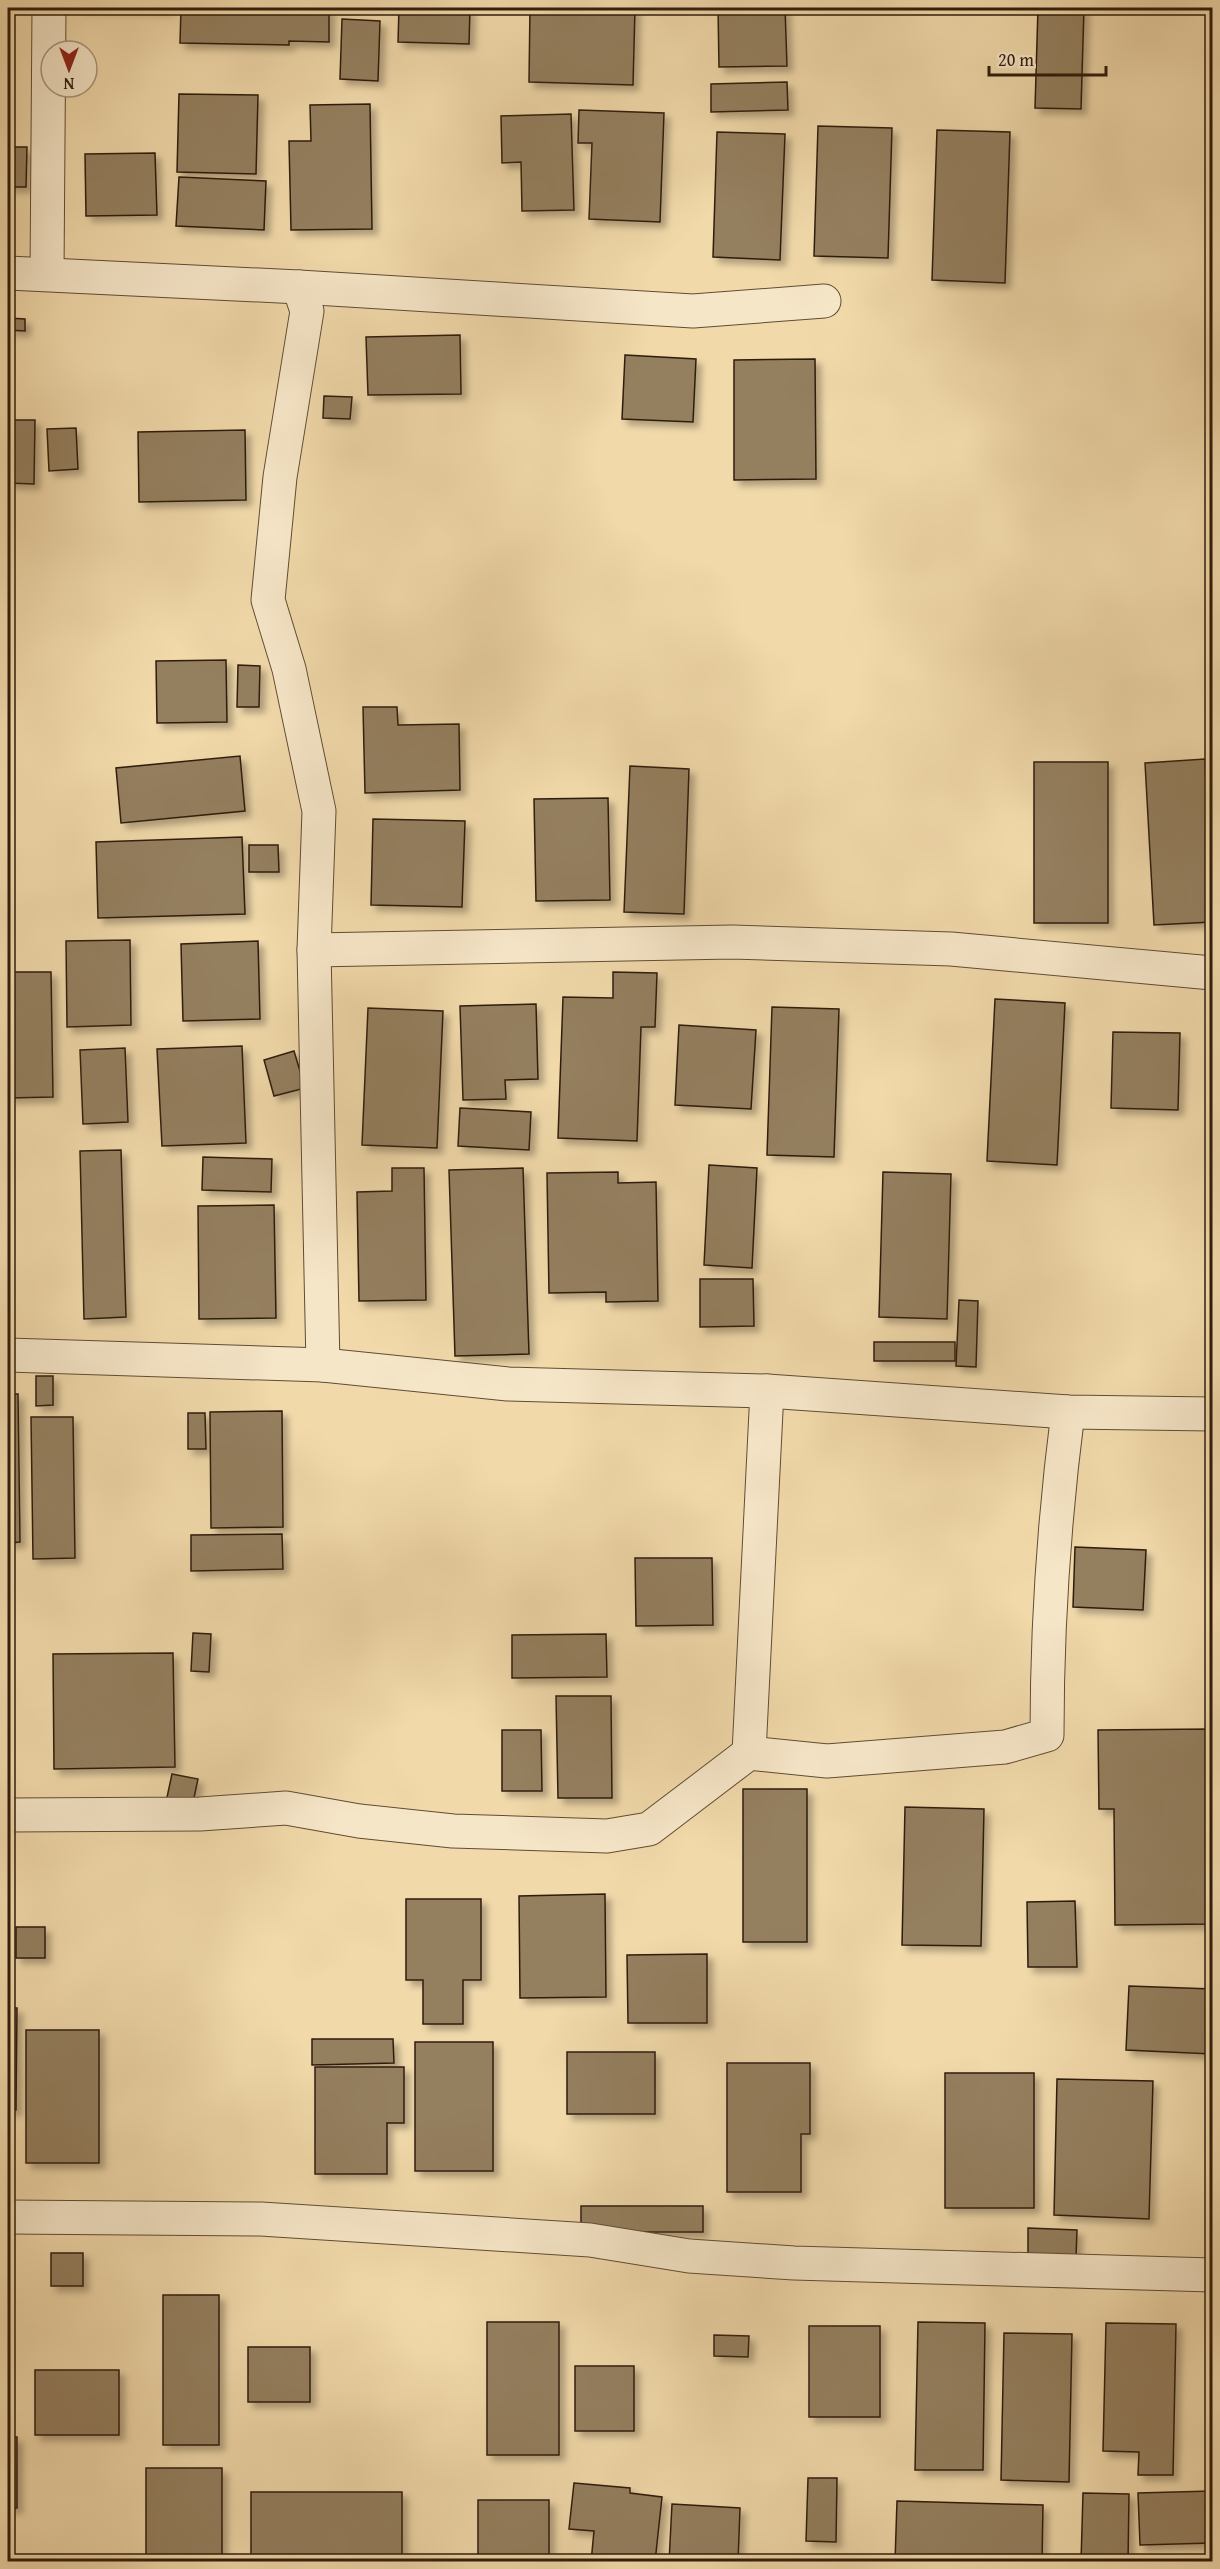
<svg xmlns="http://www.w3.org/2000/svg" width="1220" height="2569" viewBox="0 0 1220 2569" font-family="'Gentium Book Plus',serif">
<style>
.building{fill:#947f5e;stroke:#2f1d0c;stroke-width:1.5;filter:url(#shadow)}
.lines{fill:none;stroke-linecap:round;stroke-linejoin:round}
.street-casing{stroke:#604c34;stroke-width:35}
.street{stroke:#f6e6c8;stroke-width:33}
</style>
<defs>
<filter id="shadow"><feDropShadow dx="5.5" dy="5.5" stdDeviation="3" flood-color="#0004"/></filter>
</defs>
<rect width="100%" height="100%" fill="#f1d9aa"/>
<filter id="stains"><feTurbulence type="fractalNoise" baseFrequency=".00333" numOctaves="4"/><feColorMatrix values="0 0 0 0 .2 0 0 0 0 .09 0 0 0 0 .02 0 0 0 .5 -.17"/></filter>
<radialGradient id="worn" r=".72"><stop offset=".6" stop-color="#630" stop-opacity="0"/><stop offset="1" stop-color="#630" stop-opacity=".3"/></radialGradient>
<g class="building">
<path d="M78 8H168V10Z"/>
<path d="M181 8H329V42L289 41V45L180 43Z"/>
<path d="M399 8H470L469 44 398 42Z"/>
<path d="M530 8H635L633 85 529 82Z"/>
<path d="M718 8H785L787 66 719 67Z"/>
<path d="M1038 8H1084L1081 109 1035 108Z"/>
<path d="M342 19 380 21 378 81 340 79Z"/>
<path d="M787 82 788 110 711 112V84Z"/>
<path d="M179 94 258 95 256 174 177 172Z"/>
<path d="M370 104 372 229 291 230 289 141H311L310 105Z"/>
<path d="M579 110 664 113 660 222 589 219 592 143H578Z"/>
<path d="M571 114 574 210 522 211 521 162 502 163 501 116Z"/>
<path d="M818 126 892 128 888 258 814 256Z"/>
<path d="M937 130 1010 132 1005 283 932 280Z"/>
<path d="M717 132 785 134 780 260 713 257Z"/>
<path d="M8 147H27L26 187H8Z"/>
<path d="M155 153 157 215 86 216 85 154Z"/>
<path d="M179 177 266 181 264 230 176 226Z"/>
<path d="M8 318 25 319V331L8 330Z"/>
<path d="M460 335 461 394 368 395 366 337Z"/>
<path d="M625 355 696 359 693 422 622 419Z"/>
<path d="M815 359 816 479 734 480V360Z"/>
<path d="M324 396 352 397 350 419 323 418Z"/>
<path d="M8 420H35L34 484 8 483Z"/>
<path d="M76 428 78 469 49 471 47 429Z"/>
<path d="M245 430 246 500 139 502 138 432Z"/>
<path d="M226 660 227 722 157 723 156 661Z"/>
<path d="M238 665 260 666 259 707H237Z"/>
<path d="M363 707H397L398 725 459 724 460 790 365 793Z"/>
<path d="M240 756 245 811 121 823 116 768Z"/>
<path d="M1205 759 1212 922 1154 925 1145 763Z"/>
<rect x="1034" y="762" width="74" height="161"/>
<path d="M630 766 689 769 684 914 624 912Z"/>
<path d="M608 798 610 900 536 901 534 799Z"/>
<path d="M373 819 465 821 462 907 371 905Z"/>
<path d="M242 837 245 914 98 918 96 842Z"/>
<path d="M249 845H278L279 872H249Z"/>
<path d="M130 940 131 1025 67 1027 66 941Z"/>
<path d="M258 941 260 1019 183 1021 181 944Z"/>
<path d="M8 972H51L53 1097 8 1098Z"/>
<path d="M613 972 657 973 655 1027H641L637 1141 558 1138 563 997 613 998Z"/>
<path d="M995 999 1065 1003 1057 1165 987 1161Z"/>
<path d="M536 1004 538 1079 505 1080 506 1099 463 1100 460 1006Z"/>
<path d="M772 1007 839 1009 834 1157 767 1155Z"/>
<path d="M368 1008 443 1011 437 1148 362 1145Z"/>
<path d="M679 1025 756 1030 751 1109 675 1105Z"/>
<path d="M1113 1032 1180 1033 1178 1110 1111 1108Z"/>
<path d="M242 1046 246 1143 162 1146 157 1049Z"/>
<path d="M125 1048 128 1122 83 1124 80 1050Z"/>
<path d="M294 1051 305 1088 274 1096 264 1060Z"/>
<path d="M460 1108 531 1112 529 1150 458 1146Z"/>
<path d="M121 1150 126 1317 84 1319 80 1151Z"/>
<path d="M203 1157 272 1159 271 1192 202 1190Z"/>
<path d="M709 1165 757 1168 752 1268 704 1265Z"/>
<path d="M392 1168H424L426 1300 359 1301 357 1192 392 1191Z"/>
<path d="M523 1168 529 1354 455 1356 449 1170Z"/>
<path d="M618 1172V1183L656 1182 658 1301 606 1302V1292L549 1293 547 1173Z"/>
<path d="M883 1172 951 1174 947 1319 879 1317Z"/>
<path d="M274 1205 276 1318 199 1319 198 1206Z"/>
<path d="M1211 1225H1212V1357H1206Z"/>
<path d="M700 1279H753L754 1326 700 1327Z"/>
<path d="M959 1300 978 1301 976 1367 956 1366Z"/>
<rect x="874" y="1342" width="81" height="19"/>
<path d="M36 1376H53V1405L36 1406Z"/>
<path d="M8 1394H18L20 1542 8 1543Z"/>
<path d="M282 1411 283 1527 211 1528 210 1412Z"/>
<path d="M188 1413H205L206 1449H188Z"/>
<path d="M31 1417H73L75 1558 33 1559Z"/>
<path d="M282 1534 283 1569 191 1571V1535Z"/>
<path d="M1075 1547 1146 1550 1143 1610 1073 1607Z"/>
<path d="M635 1558H712L713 1625 636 1626Z"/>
<path d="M193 1633 211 1634 209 1672 191 1671Z"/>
<path d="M606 1634 607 1677 512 1678V1635Z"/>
<path d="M173 1653 175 1767 54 1769 53 1654Z"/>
<path d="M556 1696H611L612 1798H558Z"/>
<path d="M1212 1729V1924L1115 1925 1114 1809H1099L1098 1730Z"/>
<path d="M502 1730H541L542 1791H502Z"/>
<path d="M172 1774 198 1779 192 1807 166 1802Z"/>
<rect x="743" y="1789" width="64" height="153"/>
<path d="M905 1807 984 1809 981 1946 902 1945Z"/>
<path d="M605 1894 606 1997 520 1998 519 1896Z"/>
<path d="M406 1899H481V1980H463V2024H423V1980H406Z"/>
<path d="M1075 1901 1077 1967H1028L1027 1902Z"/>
<rect x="16" y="1927" width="29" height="31"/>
<path d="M707 1954V2023H628L627 1955Z"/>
<path d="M1129 1986 1212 1989V2054L1126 2050Z"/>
<path d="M8 2008H17L16 2110H8Z"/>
<rect x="26" y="2030" width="73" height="133"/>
<path d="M312 2039H393L394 2063 312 2065Z"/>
<rect x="415" y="2042" width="78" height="129"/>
<rect x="567" y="2052" width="88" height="62"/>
<path d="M727 2063H810V2134H801V2192H727Z"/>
<path d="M315 2067H404V2123H387V2174H315Z"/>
<rect x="945" y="2073" width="89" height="135"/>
<path d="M1057 2079 1153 2081 1149 2219 1054 2215Z"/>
<rect x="581" y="2206" width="122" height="26"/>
<path d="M1028 2228 1077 2230 1076 2257 1028 2256Z"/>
<rect x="51" y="2253" width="32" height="33"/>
<rect x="163" y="2295" width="56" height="150"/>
<rect x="487" y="2322" width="72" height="133"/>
<path d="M918 2322 985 2323 983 2470H915Z"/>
<path d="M1106 2323 1176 2324 1173 2475H1138L1139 2452 1103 2451Z"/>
<rect x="809" y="2326" width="71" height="91"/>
<path d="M1210 2328H1212V2409L1207 2408Z"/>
<path d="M1004 2333 1072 2334 1069 2482 1001 2480Z"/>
<path d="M714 2335 749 2336 748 2357 714 2356Z"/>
<rect x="248" y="2347" width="62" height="55"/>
<rect x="575" y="2366" width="59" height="65"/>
<rect x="35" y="2370" width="84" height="65"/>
<rect x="8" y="2437" width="9" height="71"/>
<rect x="146" y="2468" width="76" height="94"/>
<path d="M808 2478H837L836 2542 806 2541Z"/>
<path d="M574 2483 630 2488V2493L662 2497 655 2562H591L594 2531 569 2529Z"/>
<path d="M1212 2491V2543L1140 2545 1138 2493Z"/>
<rect x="251" y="2492" width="151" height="70"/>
<path d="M1083 2493 1129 2494 1128 2562H1081Z"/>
<rect x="478" y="2500" width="71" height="62"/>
<path d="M897 2501 1043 2505 1042 2562H895Z"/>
<path d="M672 2504 740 2508 738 2562H669Z"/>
</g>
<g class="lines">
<g class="street-casing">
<g id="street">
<path d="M8 273 299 287 693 311 824 301"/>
<path d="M47 274 49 8"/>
<path d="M299 287 307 311 280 477 268 600 289 669 319 811 314 950 323 1365"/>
<path d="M314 950 732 942 951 949 1212 973"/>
<path d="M8 1355 323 1365 508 1384 767 1391 1068 1412 1212 1414"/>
<path d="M749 1753 767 1391"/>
<path d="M8 1815 200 1814 286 1808 359 1821 453 1831 607 1836 649 1829 749 1753 827 1761 1005 1747 1047 1735C1047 1626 1054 1520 1068 1412"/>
<path d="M8 2217 261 2219 590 2240 689 2256 794 2263 1212 2275"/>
</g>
</g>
<use href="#street" class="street"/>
</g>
<rect width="1220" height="2569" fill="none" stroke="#f1d9aa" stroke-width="30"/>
<rect x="9" y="9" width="1202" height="2551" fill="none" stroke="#2f1d0c" stroke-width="3"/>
<rect x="15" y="15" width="1190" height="2539" fill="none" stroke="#2f1d0c" stroke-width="1.5"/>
<g transform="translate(69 69) rotate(180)"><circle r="28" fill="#f6e6c8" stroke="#a6967d" stroke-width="1.5"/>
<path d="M0-4.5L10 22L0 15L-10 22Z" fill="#8f2418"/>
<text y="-9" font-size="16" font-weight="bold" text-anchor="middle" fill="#2f1d0c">N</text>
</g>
<path d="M989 66v9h117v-9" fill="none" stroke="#2f1d0c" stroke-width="3"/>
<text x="998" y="66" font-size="18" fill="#2f1d0c" stroke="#f6e6c8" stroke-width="4.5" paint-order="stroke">20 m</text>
<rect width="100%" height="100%" filter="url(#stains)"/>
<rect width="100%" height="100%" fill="url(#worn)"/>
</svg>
